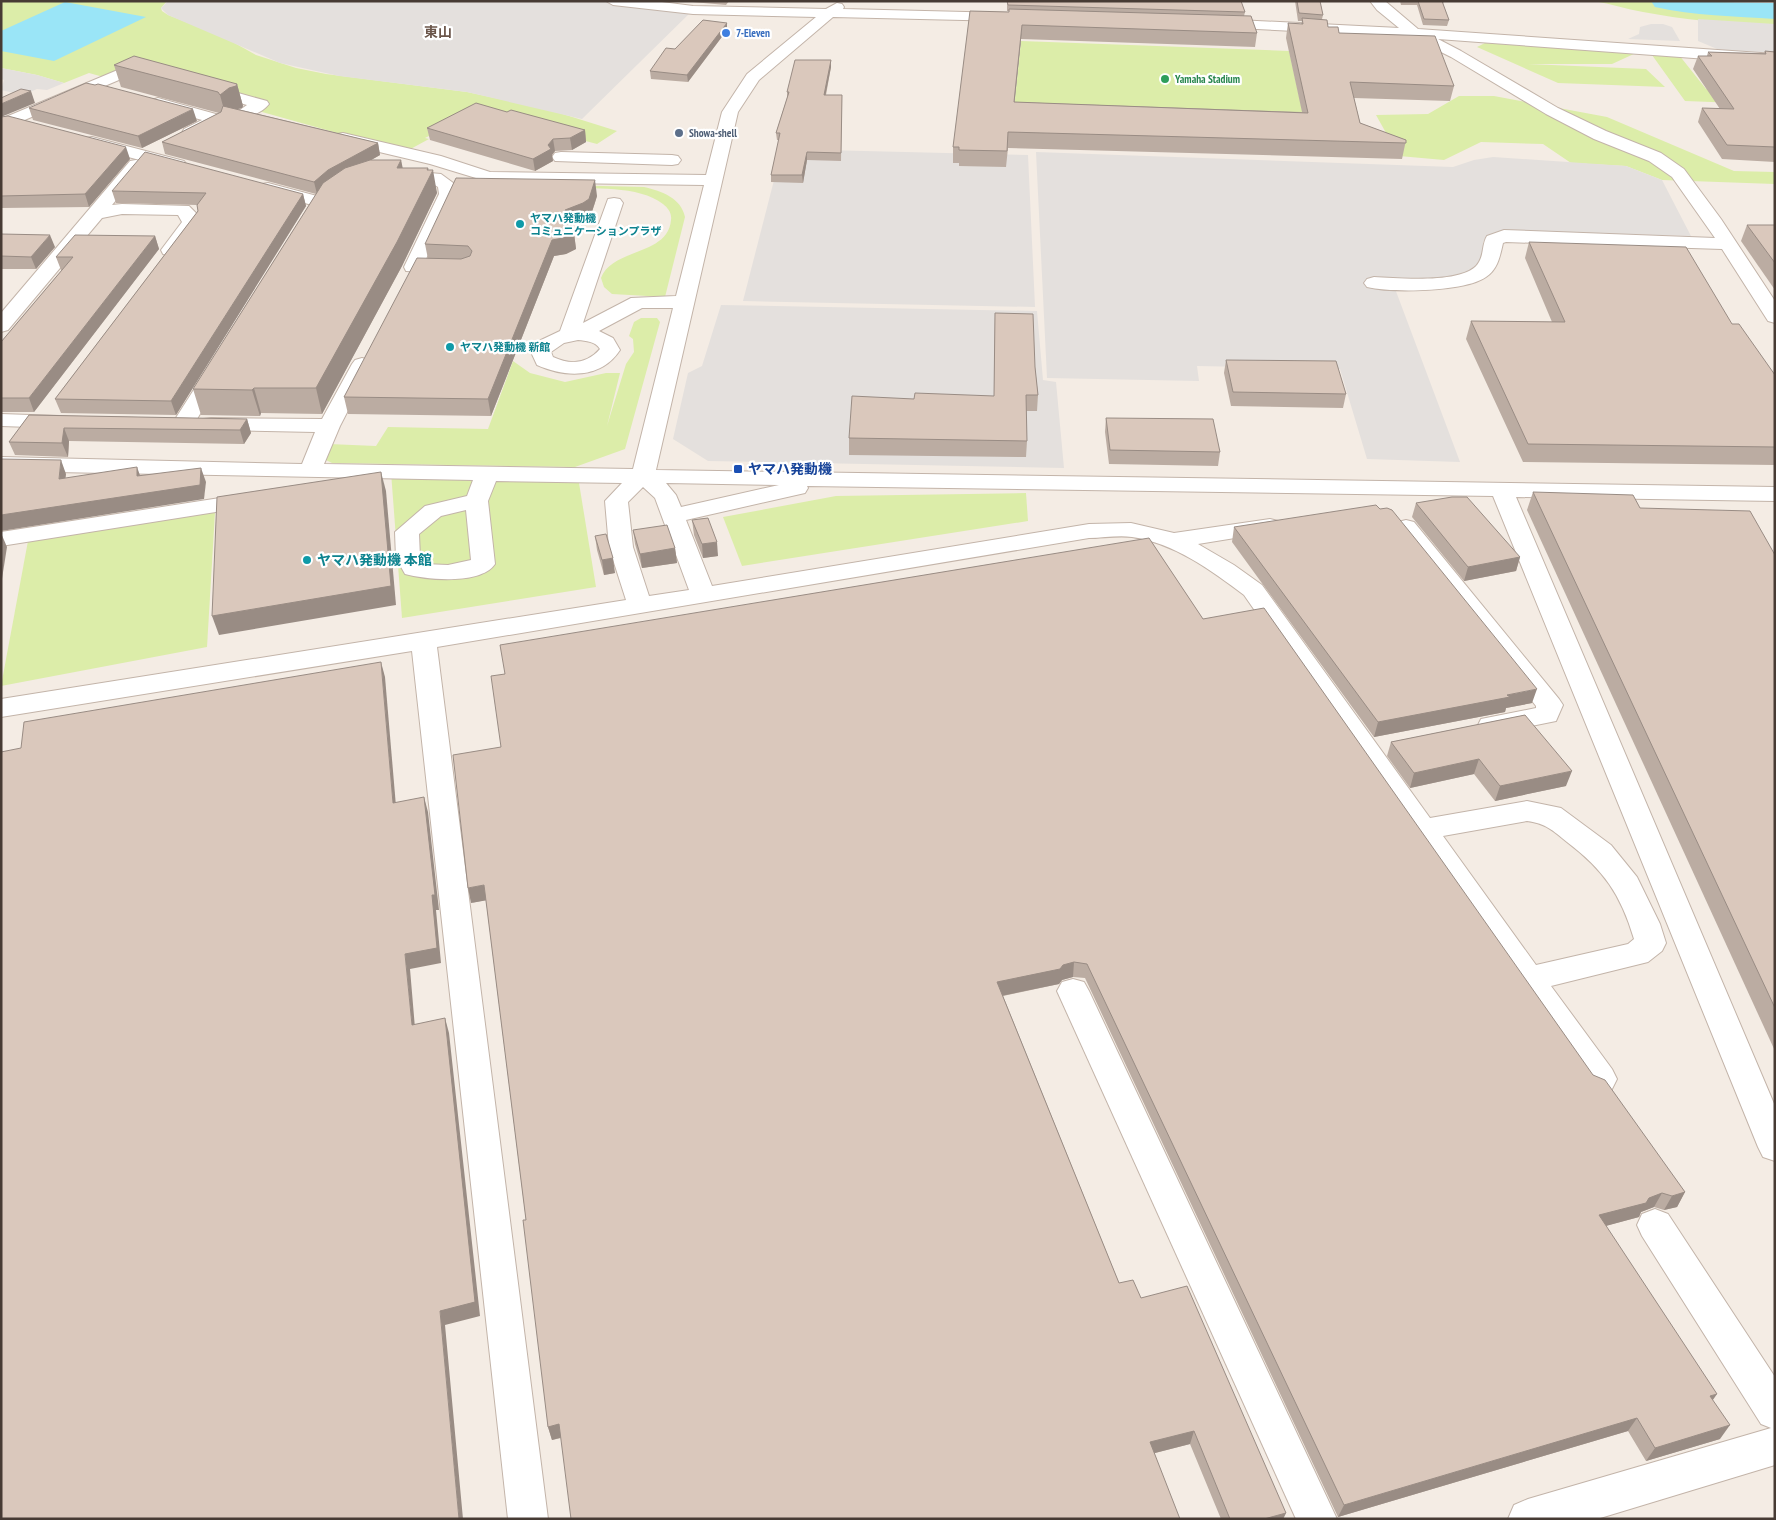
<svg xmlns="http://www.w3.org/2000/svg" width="1776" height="1520" viewBox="0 0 1776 1520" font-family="'PT Sans Narrow','Noto Sans JP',sans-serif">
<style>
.green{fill:#dceda9}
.parking{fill:#e4e0dd}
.water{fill:#9ae5f7}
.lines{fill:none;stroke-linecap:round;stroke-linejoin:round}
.river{fill:#9ae5f7;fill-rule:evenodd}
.minor-casing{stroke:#c3b4a9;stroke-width:2}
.minor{fill:#fff;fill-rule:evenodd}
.wall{fill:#bbaca2}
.shaded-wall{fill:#998c84}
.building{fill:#dac8bc;stroke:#998c84}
.shop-dot{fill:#3f7fe0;stroke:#fff;stroke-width:2}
.leisure-dot{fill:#2e9e5b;stroke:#fff;stroke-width:2}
.service-dot{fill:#5c6f8a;stroke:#fff;stroke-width:2}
.culture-dot{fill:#0f9aa8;stroke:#fff;stroke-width:2}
.transit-dot{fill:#1a4fb4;stroke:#fff;stroke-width:2}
.labels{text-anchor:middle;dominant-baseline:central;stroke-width:4.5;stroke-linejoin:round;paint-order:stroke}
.far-shop-label{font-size:11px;font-weight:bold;fill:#366cbe;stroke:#fff;text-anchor:start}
.far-leisure-label{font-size:11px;font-weight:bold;fill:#27864d;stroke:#fff;text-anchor:start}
.far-service-label{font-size:11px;font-weight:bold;fill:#4e5e75;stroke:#fff;text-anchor:start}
.far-culture-label{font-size:11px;font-weight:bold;fill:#0d838f;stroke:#fff;text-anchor:start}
.far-quarter-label{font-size:14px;font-weight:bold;fill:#6b564a;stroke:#fff}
.transit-label{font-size:14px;font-weight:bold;fill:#164399;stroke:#fff;text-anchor:start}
.culture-label{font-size:14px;font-weight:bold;fill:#0d838f;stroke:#fff;text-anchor:start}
</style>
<rect width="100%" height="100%" fill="#f4ece4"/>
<g class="green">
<path d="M1 1H167L161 8 162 11 168 15 222 36 256 55 296 68 326 74 467 92 550 110 617 131 597 144 510 121 439 131 425 138 429 139 405 152 255 110 268 104 107 78 89 73 64 83 37 75 1 68Z"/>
<path d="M1594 1H1707L1775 6V24C1732 25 1685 20 1643 12 1626 9 1611 4 1594 1Z"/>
<path d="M1021 41 1289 51 1306 128 1013 117Z"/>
<path d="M1485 43 1636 53 1612 64H1528L1646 69 1665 87 1558 83 1477 47Z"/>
<path d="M1652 55H1679L1706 89 1758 91 1765 104 1685 101Z"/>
<path d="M1459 96H1494L1607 117 1734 171 1775 172V184L1662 180 1626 166 1571 163 1543 144 1481 142 1444 160 1399 156 1376 115 1428 114Z"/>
<path d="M562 185 644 187C662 191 681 198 685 217L665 297 612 294 604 287 601 278C612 248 668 256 671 220 672 213 668 208 663 204 639 185 591 189 562 188Z"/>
<path d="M641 318H657L660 322 625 449 575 467 332 463 326 460 324 452 329 444 376 446 388 427 488 429 513 361 530 373 565 382 606 373H620L607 426 626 364 634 352 633 339 629 336 634 322Z"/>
<path d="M391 472 579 483 596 587 402 618Z"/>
<path d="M1026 493 1028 521 742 566 723 517 836 496Z"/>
<path d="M215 512 207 647 1 686 28 541Z"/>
</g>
<g class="parking">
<path d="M168 1H608L693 10 582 119 467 92 339 76 280 63 168 15 161 8Z"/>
<path d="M1698 19 1775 24V53L1722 51 1698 41Z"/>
<path d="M1651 24H1663L1672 27 1680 41 1628 39 1639 34 1640 27Z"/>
<path d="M1 68 37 75 64 83 47 90 37 89 23 95 1 90 4 80 1 79Z"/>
<path d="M782 149 1028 155 1035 307 743 301Z"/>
<path d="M1036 152 1453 167 1474 160 1493 157 1626 166 1662 180 1691 236 1514 231 1490 236 1483 242V255L1479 264 1468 273 1452 278H1391L1460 462 1367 459 1340 369 1197 366 1199 381 1047 378Z"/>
<path d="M721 305 1037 311 1043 380 1056 382 1064 468 708 461 673 439 688 373 702 366Z"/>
</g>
<path class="water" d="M65 2 146 17 54 61 1 51V31Z"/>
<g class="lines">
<path class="river" d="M1651 1 1775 3V19C1735 16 1694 16 1655 7Z"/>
<g class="minor-casing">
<g id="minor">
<path d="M606 1H654L693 6 826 9 837 3 842 4 844 7 843 9 1007 13 1012 14 1014 17 1012 20 1007 21 833 17 759 80 738 112 656 470 1775 487V501L1516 497 1775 1106V1161L1763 1157 1758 1147 1493 496 807 486 808 488 805 493 686 520 712 586 1089 524 1131 523 1174 533 1270 519 1278 521 1282 526 1278 531 1198 544 1234 565 1262 585 1430 818 1527 801 1561 808 1611 845 1637 877 1660 924 1666 943 1662 951 1648 962 1551 986 1612 1069 1617 1079 1612 1089 1600 1093 1588 1089 1244 595C1211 570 1174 543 1132 537 1118 535 1103 538 1089 538L437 647 548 1519H508L412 651 1 717V699L626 600 609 547 605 501 622 483 496 481 488 501 495 564C481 585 427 580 405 574L396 558 395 532 425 506 467 496 473 480 1 471V457L302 464 315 432 211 430 203 429 200 424 203 419 211 418 322 419 352 364 355 360 362 358 369 360 372 364 340 426 324 464 633 469 673 308H642L599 331 613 338 620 350C601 379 566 378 537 365L531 352 541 340 560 331 608 199 614 198 620 199 623 203 583 323 631 298 676 296 704 185 489 182 430 164 337 142 335 138 337 134 343 133 441 156 490 172 706 175 722 112 747 74 816 17 693 14 613 5ZM578 340C586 341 595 341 600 349 587 364 570 365 553 357L551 352 564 343ZM666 483 779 485 681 507 676 495ZM643 487 655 498 689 590 649 596 633 547 628 502ZM466 510 471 560 448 565 423 564 420 558 419 534 441 516ZM1527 821C1547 824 1552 830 1567 842 1604 870 1621 895 1634 939L1628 944 1536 965 1443 836Z"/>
<path d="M1370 1H1385L1418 29 1775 54V64L1438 39 1461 51 1558 108 1606 131 1661 153 1684 169 1721 219 1775 301V323L1768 321 1722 249 1506 242 1503 243C1500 256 1498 269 1486 277 1465 292 1392 293 1367 287L1364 283 1367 279 1374 277C1397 278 1467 285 1479 262 1484 254 1482 244 1487 236L1504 230 1715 238 1672 177 1649 161 1594 139 1546 114 1451 57 1411 37 1217 27 1212 26 1210 23 1212 20 1217 19 1399 28 1377 10Z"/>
<path d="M132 64 158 71 160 74 158 77 152 79 133 74 1 130V119Z"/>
<path d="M206 84 267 101 269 104C263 112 247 120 236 117L234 114 247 105 200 92 198 89 200 86Z"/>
<path d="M158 98 223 116 225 119 223 122 196 137H184L182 133 184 129 202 120 152 106 150 103 152 100Z"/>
<path d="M92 137 184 161 187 165 184 169 178 170 86 146 84 142 86 138Z"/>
<path d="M561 152 672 155 678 156 681 160 678 164 672 165 555 161 552 157 555 153Z"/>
<path d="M136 160 142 161 145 165 112 205 122 204 189 206 198 215 200 222 177 254 170 256 163 254 161 250 182 222 178 215 122 214 102 218 8 330 1 332V313L130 161Z"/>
<path d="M397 170 441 174 456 185 457 194 425 261 447 263 449 267 447 271 440 273 406 271 404 267 439 194 438 187 431 183 391 179 388 175 391 171Z"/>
<path d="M343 180 349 181 352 185 349 189 326 206 320 207 262 192 259 188 262 184 268 183 317 196 337 181Z"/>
<path d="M217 363 224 365 227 369 191 429 183 430 175 429 172 424 207 369 210 365Z"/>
<path d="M1 414 60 416 68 417 71 422 68 427 60 428 1 426Z"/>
<path d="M252 493 260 495 263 500 260 505 1 546V532Z"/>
<path d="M1406 520 1414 522 1559 699 1563 705 1556 721 1491 734 1481 731 1478 725 1481 719 1536 708V706L1398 532 1394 527 1398 522Z"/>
<path d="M1073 979 1084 982 1089 991 1337 1519H1296L1057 991 1062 982Z"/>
<path d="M1655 1209 1668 1214 1775 1377V1465L1597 1519H1508L1514 1505 1528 1499 1771 1428 1761 1424 1642 1236 1637 1225 1642 1214Z"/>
</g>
</g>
<use href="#minor" class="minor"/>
</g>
<g class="wall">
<path d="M681 1H729L726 5Z"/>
<path d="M1007 1H1241L1245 12 1244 16 1257 33 1255 47 1021 39 1014 102 1302 112 1286 38 1288 23 1301 24 1302 21H1298L1295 1H1320L1323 15 1322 19 1328 27 1339 33 1454 86 1450 101 1354 98 1360 123 1406 140 1402 159 1008 148 1006 167 959 166V163H953V147L1009 12V11H1007Z"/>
<path d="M1400 1H1444L1443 4 1449 20 1447 26 1423 25 1417 5H1401Z"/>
<path d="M727 23V30L688 82 651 79 650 71 675 49Z"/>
<path d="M1765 51 1775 52V162L1722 159 1698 122 1702 108 1720 109 1693 69 1698 56H1707L1708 52 1764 53Z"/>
<path d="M831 60V67L826 95H842L841 161 807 160 803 183 771 182V175L779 140H777L776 133 787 98V92Z"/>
<path d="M114 65 237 84 243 106 242 108 237 109 378 143 380 155 371 160H401L402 168 429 170 437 193 402 266 322 414 261 413 260 416 201 415 193 389 316 194 165 154 162 142 219 113 121 87Z"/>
<path d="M29 108 197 121 142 148 33 120Z"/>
<path d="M507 112 585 130 586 142 572 150 555 151 552 155 553 161 535 171 430 140 427 128Z"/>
<path d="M1 117 130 159 89 207 1 208Z"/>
<path d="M112 191 303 194 306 206 176 415 61 413 55 399 198 211 197 205 116 203Z"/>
<path d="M597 196 591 215 585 219 571 224 574 233 576 249 566 254 554 256 491 416 348 414 344 397 428 259 425 244Z"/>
<path d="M1747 225H1775V290L1741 241Z"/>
<path d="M1 234 55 247 36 269H1Z"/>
<path d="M155 236 159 249 34 412H1V342L62 270H61L56 257Z"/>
<path d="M1529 242 1732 324 1775 375V465L1523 462 1466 339 1471 321 1552 322 1525 258Z"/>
<path d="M995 313 1035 367 1038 395 1037 411H1026L1027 441 1026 457 849 455V438L914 399 994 396Z"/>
<path d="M1226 360 1346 394 1343 408 1231 406 1224 373Z"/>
<path d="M29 415 247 419 251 433 244 444 69 441 68 457 15 455 9 442Z"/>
<path d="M1106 418 1220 452 1218 466 1109 464 1105 432Z"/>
<path d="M1533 492 1640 508 1775 555V1051L1527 510Z"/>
<path d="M1416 503 1520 557 1516 571 1464 581 1412 517Z"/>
<path d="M692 520 718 556 703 558 694 535Z"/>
<path d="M1234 527 1532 703 1506 708 1505 712 1374 737 1232 542Z"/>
<path d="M633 530 675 548 677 563 642 568 635 544Z"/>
<path d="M595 536 615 573 604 575 597 550Z"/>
<path d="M1203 619 1593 1075 1685 1192 1677 1207 1664 1210 1654 1207 1641 1212 1639 1217 1605 1226 1713 1400 1720 1439 1646 1461 1628 1431 1338 1517 1085 978 1073 977 1062 980 1059 984 1003 996 1119 1283 1141 1298 1286 1513 1283 1519H1221L1190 1444 1155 1453 561 1438 552 1440 548 1427 526 1220 486 900 471 903Z"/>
<path d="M1525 715 1566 786 1495 801 1474 774 1410 788 1387 756 1391 742Z"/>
</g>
<g class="shaded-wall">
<path d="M727 23V30L688 82 687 75Z"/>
<path d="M1022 25 1021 39 1013 117 1014 102Z"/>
<path d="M831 60V67L824 102V95Z"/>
<path d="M237 84 243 106 242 108 234 110 226 117 220 95 229 88Z"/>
<path d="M31 91 35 103 1 117V104Z"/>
<path d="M193 109 197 121 142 148 138 136Z"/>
<path d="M585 130 586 142 572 150 570 138Z"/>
<path d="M553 139 555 151 552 155 553 161 535 171 533 159 548 145Z"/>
<path d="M378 143 380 155 331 183 317 194 314 182 328 170Z"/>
<path d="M126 147 130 159 89 207 85 194Z"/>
<path d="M807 152V160L803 183 802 175Z"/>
<path d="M401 160 406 183 397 168Z"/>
<path d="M428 168 430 176 433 170 437 193 402 266 322 414 316 388Z"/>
<path d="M595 180 597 196 591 215 585 219 567 226 565 210Z"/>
<path d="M303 194 306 206 176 415 171 401Z"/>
<path d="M574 233 576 249 566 254 554 256 491 416 488 399 552 240Z"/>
<path d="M50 235 55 247 36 269 31 257Z"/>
<path d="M155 236 159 249 34 412 29 398Z"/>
<path d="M254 388 261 413 260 416 252 390Z"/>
<path d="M247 419 251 433 244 444 240 430Z"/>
<path d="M64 428 69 441 68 457 62 443Z"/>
<path d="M61 460 66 474 64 493 59 479Z"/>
<path d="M137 467 142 481 137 476Z"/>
<path d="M201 468 206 482 204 499 1 531V515Z"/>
<path d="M381 472 386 491 396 605 219 635 212 616Z"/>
<path d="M1 533 7 547 1 585Z"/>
<path d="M717 542 718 556 703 558 702 544Z"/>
<path d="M675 548 677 563 642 568 640 554Z"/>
<path d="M1520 557 1516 571 1464 581 1468 567Z"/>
<path d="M613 558 615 573 604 575 602 560Z"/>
<path d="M381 662 385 677 397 818 393 803Z"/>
<path d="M1537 689 1532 703 1506 708 1505 712 1374 737 1378 722Z"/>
<path d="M1479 759 1474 774 1410 788 1414 773Z"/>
<path d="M1572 771 1566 786 1495 801 1500 786Z"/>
<path d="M424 797 428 812 439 910H436L441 963 410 969 416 1040 412 1025 405 954Z"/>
<path d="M484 885 488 900 471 903 468 888Z"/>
<path d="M1074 962 1073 977 1062 980 1059 984 996 997 997 982Z"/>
<path d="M445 1018 449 1033 480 1316 445 1325 463 1519H459L440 1311Z"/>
<path d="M1685 1192 1677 1207 1664 1210 1672 1196Z"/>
<path d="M1662 1193 1654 1207 1641 1212 1639 1217 1591 1230 1599 1215Z"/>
<path d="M1717 1394 1708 1407 1710 1396Z"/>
<path d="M1637 1418 1628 1431 1338 1517 1344 1505Z"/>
<path d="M559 1424 563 1437 552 1440 548 1427Z"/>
<path d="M1730 1425 1720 1439 1646 1461 1655 1448Z"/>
<path d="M1194 1431 1190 1444 1147 1455 1150 1442Z"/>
<path d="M1286 1513 1283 1519H1264Z"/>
</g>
<g class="building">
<path d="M1007 1H1241L1245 12 1008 5Z"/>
<path d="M1297 1H1320L1323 15 1299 13Z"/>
<path d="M1418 1H1442L1449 20 1424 19Z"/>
<path d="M1009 9 1251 16 1257 33 1022 25 1014 102 1308 113 1288 23 1303 24 1302 18 1327 20 1328 27H1338L1339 33 1435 36 1454 86 1350 82 1360 123 1406 140V143L1008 132 1007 151 959 150V147H953L970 11 1009 12Z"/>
<path d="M703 20 727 23 687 75 650 71 666 48 675 49Z"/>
<path d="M1765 51 1775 52V147L1727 145 1702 108 1734 109 1698 56H1712L1708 52 1766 54Z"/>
<path d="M134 56 237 84 236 86 229 88 220 95 218 92 114 65Z"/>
<path d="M795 60H831L824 95H842L841 153 807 152 802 175H771L780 133H776L789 92H787Z"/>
<path d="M86 83 95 85 98 84 193 109 138 136 29 108Z"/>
<path d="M21 89 31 91 1 104V98Z"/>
<path d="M476 103 507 112 511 110 585 130 570 138 553 139 548 145 551 149 533 159 427 128Z"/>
<path d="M223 106 378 143 328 170 314 182 162 142 221 112Z"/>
<path d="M8 116 126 147 85 194 1 196V117Z"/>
<path d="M145 152 303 194 171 401 55 399 198 211 197 205 206 193 112 191Z"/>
<path d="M370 160H401L397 168H428L427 170H433L397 242 316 388H254L252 390 193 389 323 183 345 168Z"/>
<path d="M456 178 595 180 589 199 583 203 565 210 574 233 563 238 552 240 488 399 344 397 417 258 461 259 470 256 472 251 468 246 425 244Z"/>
<path d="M1747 225H1775V263Z"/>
<path d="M1 234 50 235 31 257 1 256Z"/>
<path d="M75 235 155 236 29 398H1V342L73 257H56Z"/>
<path d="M1529 242 1686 247 1732 324H1739L1775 375V447L1528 444 1471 321 1565 322Z"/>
<path d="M995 313 1033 314 1035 367 1038 395H1026L1027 441 849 438 852 396 914 399 915 393 994 396Z"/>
<path d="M1226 360 1336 361 1346 394 1233 392Z"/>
<path d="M29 415 247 419 240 430 64 428 62 443 9 442Z"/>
<path d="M1106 418 1213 419 1220 452 1110 450Z"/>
<path d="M1 459 61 460 59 479 137 467V476L201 468 200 485 1 515Z"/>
<path d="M381 472 391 586 212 616 217 497Z"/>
<path d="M1533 492 1633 495 1640 508 1750 511 1775 555V1008Z"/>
<path d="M1452 497H1467L1520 557 1468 567 1416 503Z"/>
<path d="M1376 505 1380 509 1387 508 1392 510 1537 689 1507 695 1510 697 1378 722 1234 527Z"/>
<path d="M708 518 717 542 702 544 692 520Z"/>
<path d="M667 525 675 548 640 554 633 530Z"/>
<path d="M606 534 613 558 602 560 595 536Z"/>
<path d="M1149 538 1203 619 1264 608 1593 1075 1605 1080 1685 1192 1672 1196 1662 1193 1649 1198 1646 1203 1599 1215 1717 1394 1710 1396 1730 1425 1655 1448 1637 1418 1344 1505 1087 964 1074 962 1063 965 1060 969 997 982 1119 1283 1133 1280 1141 1298 1187 1286 1286 1513 1264 1519H1230L1194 1431 1150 1442 1180 1519H571L559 1424 548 1427 523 1220H526L484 885 468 888 453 755 501 747 491 676 505 674 500 645Z"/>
<path d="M381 662 393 803 424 797 435 895H432L437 948 405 954 412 1025 445 1018 475 1302 440 1311 459 1519H1V752L21 748 24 722Z"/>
<path d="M1525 715 1572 771 1500 786 1479 759 1414 773 1391 742Z"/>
</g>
<circle class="shop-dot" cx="726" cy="33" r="5"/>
<circle class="leisure-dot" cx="1165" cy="79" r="5"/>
<circle class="service-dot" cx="679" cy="133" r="5"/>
<g class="culture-dot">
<circle cx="520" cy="224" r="5"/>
<circle cx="450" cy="347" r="5"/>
<circle cx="307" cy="560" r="5"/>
</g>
<rect class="transit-dot" x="733" y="464" width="10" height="10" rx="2.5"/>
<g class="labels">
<g class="far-shop-label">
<text x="736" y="33">7-Eleven</text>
</g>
<g class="far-leisure-label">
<text x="1175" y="79">Yamaha Stadium</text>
</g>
<g class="far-service-label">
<text x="689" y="133">Showa-shell</text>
</g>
<g class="far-culture-label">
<text x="530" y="218">ヤマハ発動機<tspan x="530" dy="13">コミュニケーションプラザ</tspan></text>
<text x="460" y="347">ヤマハ発動機 新館</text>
</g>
<g class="far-quarter-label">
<text x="438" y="32">東山</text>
</g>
<g class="transit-label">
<text x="748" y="469">ヤマハ発動機</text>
</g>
<g class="culture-label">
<text x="317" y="560">ヤマハ発動機 本館</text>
</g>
</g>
<rect width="1776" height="1520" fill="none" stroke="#473b34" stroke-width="5"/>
</svg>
